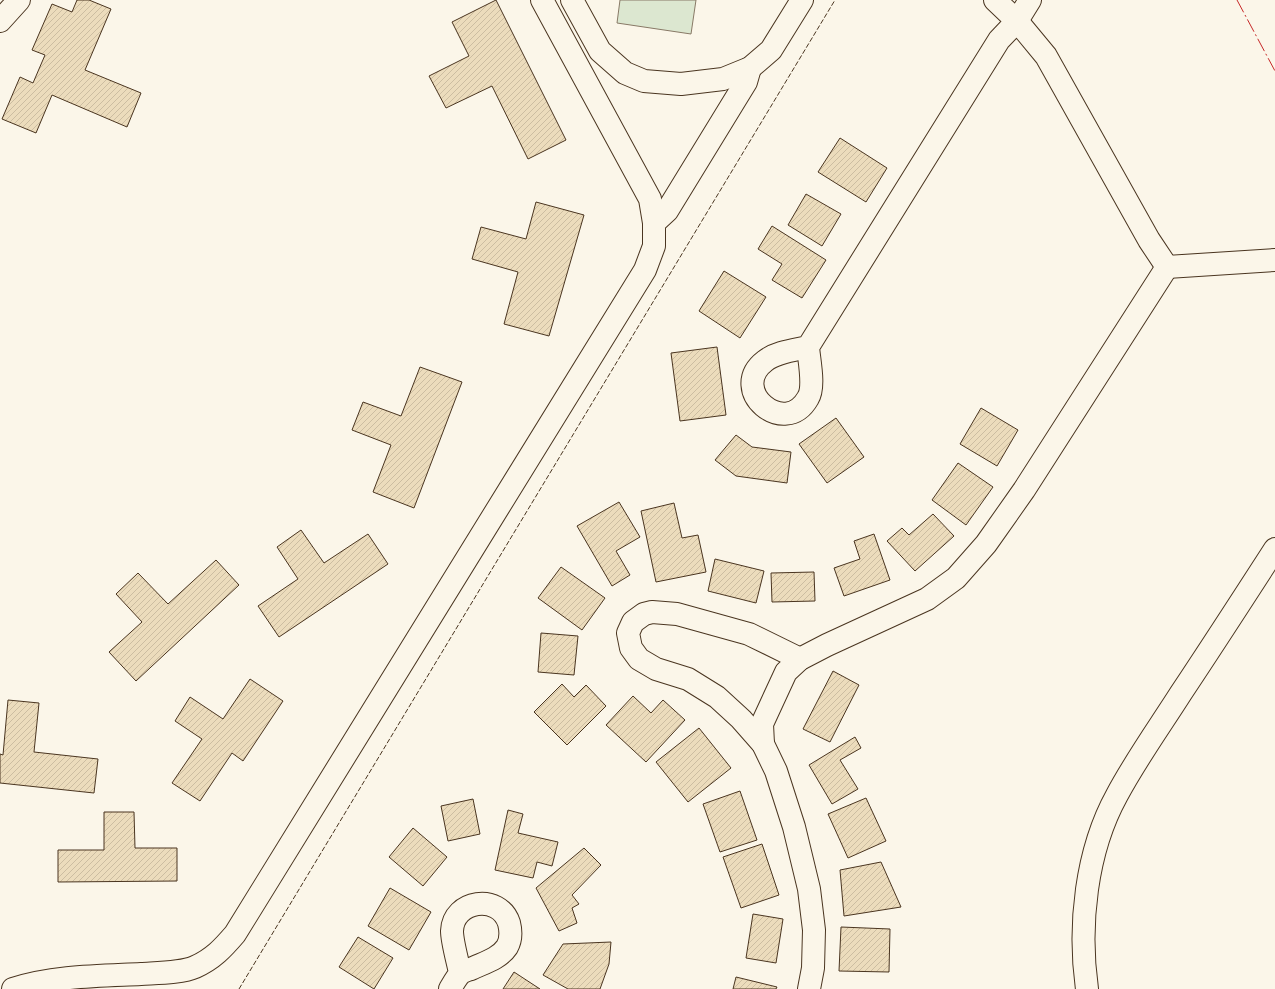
<svg xmlns="http://www.w3.org/2000/svg" width="1275" height="989" viewBox="0 0 1275 989" font-family="'Noto Sans',sans-serif">
<style>
.garden{fill:#dce7d0;stroke:#887966}
.building{fill:url(#building-hatch);stroke:#4a3520}
.lines{fill:none;stroke-linecap:round;stroke-linejoin:round}
.minor-casing{stroke:#4a3520;stroke-width:24}
.minor{stroke:#fbf6e9;stroke-width:22}
.fence{stroke:#4a3520;stroke-width:1;stroke-dasharray:5 2;stroke-linecap:butt}
.power{stroke:#c62828;stroke-width:1;stroke-dasharray:14 3 2 3;stroke-linecap:butt}
</style>
<defs>
<pattern id="building-hatch" width="6" height="6" patternUnits="userSpaceOnUse"><rect width="6" height="6" fill="#ecdcbc"/><path d="M-1 1l2-2M0 6l6-6M5 7l2-2" fill="none" stroke="#ccbda1"/></pattern>
</defs>
<rect width="100%" height="100%" fill="#fbf6e9"/>
<path class="garden" d="M620 0H696L691 34 617 23Z"/>
<g class="building">
<path d="M77 0H89L111 9 85 70 141 93 127 127 52 95 36 133 2 119 20 77 33 83 45 55 32 50 52 4 72 12Z"/>
<path d="M496 0 566 140 528 159 492 86 446 108 429 76 469 56 452 22Z"/>
<path d="M840 138 887 168 866 202 818 172Z"/>
<path d="M806 194 841 214 822 246 788 225Z"/>
<path d="M536 202 584 215 549 336 504 324 518 272 472 259 481 227 526 239Z"/>
<path d="M772 226 826 260 802 298 772 280 782 264 758 249Z"/>
<path d="M724 271 766 297 740 338 699 311Z"/>
<path d="M717 347 726 415 680 421 671 353Z"/>
<path d="M420 367 462 382 414 508 373 492 391 445 352 430 363 402 401 416Z"/>
<path d="M981 408 1018 430 997 466 960 444Z"/>
<path d="M836 418 864 457 827 483 799 444Z"/>
<path d="M736 435 752 447 791 452 787 483 736 476 715 460Z"/>
<path d="M958 463 993 487 966 525 932 500Z"/>
<path d="M619 502 640 537 616 551 630 575 612 586 577 526Z"/>
<path d="M674 503 682 538 698 535 706 572 656 582 641 511Z"/>
<path d="M933 514 954 536 915 571 887 541 902 528 909 535Z"/>
<path d="M301 530 324 563 368 534 388 564 279 637 258 606 298 579 277 547Z"/>
<path d="M874 534 890 580 844 596 834 568 860 559 854 541Z"/>
<path d="M715 559 764 571 756 603 708 591Z"/>
<path d="M216 560 239 585 136 681 109 652 142 622 116 594 138 573 168 604Z"/>
<path d="M561 567 605 598 582 630 538 598Z"/>
<path d="M814 572 815 601 772 602 771 573Z"/>
<path d="M541 633 578 636 574 675 538 672Z"/>
<path d="M833 671 859 685 830 742 803 729Z"/>
<path d="M250 679 283 701 243 761 232 753 200 801 172 783 202 739 175 721 190 697 223 719Z"/>
<path d="M562 684 574 697 586 685 606 706 567 745 534 712Z"/>
<path d="M633 696 651 713 663 700 685 720 646 762 606 725Z"/>
<path d="M8 700 39 703 34 752 98 759 94 793 0 783V754L3 755Z"/>
<path d="M699 728 731 768 688 802 656 762Z"/>
<path d="M855 737 861 748 840 760 858 789 832 804 809 765Z"/>
<path d="M740 791 757 840 720 852 703 804Z"/>
<path d="M866 798 886 841 848 858 828 814Z"/>
<path d="M473 799 480 834 448 841 441 806Z"/>
<path d="M508 810 523 814 518 833 558 842 552 866 537 862 533 878 495 870Z"/>
<path d="M104 812H134L135 848H177V881L58 882V850H104Z"/>
<path d="M413 828 447 857 423 886 389 857Z"/>
<path d="M762 844 779 895 741 908 723 857Z"/>
<path d="M584 848 601 865 572 895 579 904 572 908 577 923 559 931 536 888Z"/>
<path d="M881 862 901 907 844 916 840 870Z"/>
<path d="M390 888 431 912 409 950 368 926Z"/>
<path d="M753 914 783 919 776 963 746 958Z"/>
<path d="M841 927 890 929 889 972 839 971Z"/>
<path d="M358 937 393 958 374 989 339 967Z"/>
<path d="M611 942 609 964 600 989H568L543 975 563 944Z"/>
<path d="M514 972 540 989H503Z"/>
<path d="M736 977 777 987 776 989H733Z"/>
</g>
<g class="lines">
<g class="minor-casing">
<g id="minor">
<path d="M572 0 600 51 625 73 644 81 681 84 723 79 750 68 771 50 802 0"/>
<path d="M995 0 1017 21 1046 56 1149 240 1167 267 1275 260"/>
<path d="M0 21 19 0"/>
<path d="M654 223 667 211 746 82 750 68"/>
<path d="M808 347C795 350 776 352 765 361 727 390 785 439 808 398 815 387 809 360 808 347L999 40 1017 21 1030 0"/>
<path d="M800 659 749 634 677 614 652 612 644 614 633 622 628 633 631 648 639 659 656 669 688 679 717 697 741 719 763 744 776 771 794 827 809 889 814 930 813 968 809 989"/>
<path d="M763 744 762 724 786 672 800 659 827 645 927 599 956 578 986 544 1024 490 1167 267"/>
<path d="M13 989C53 976 99 976 141 974 156 973 182 973 195 967 213 959 223 948 235 934L645 270 654 246V223L650 199 542 0"/>
<path d="M450 989C453 984 456 978 460 974 463 971 467 970 471 969 483 963 499 959 507 947 511 940 511 931 509 923 499 893 453 900 452 931 452 942 458 962 460 973"/>
<path d="M1087 989C1078 926 1086 851 1117 795 1135 761 1160 726 1181 693 1213 645 1244 597 1275 549"/>
</g>
</g>
<use href="#minor" class="minor"/>
<path class="fence" d="M239 989 835 0"/>
<path class="power" d="M1237 0 1275 71"/>
</g>
</svg>
